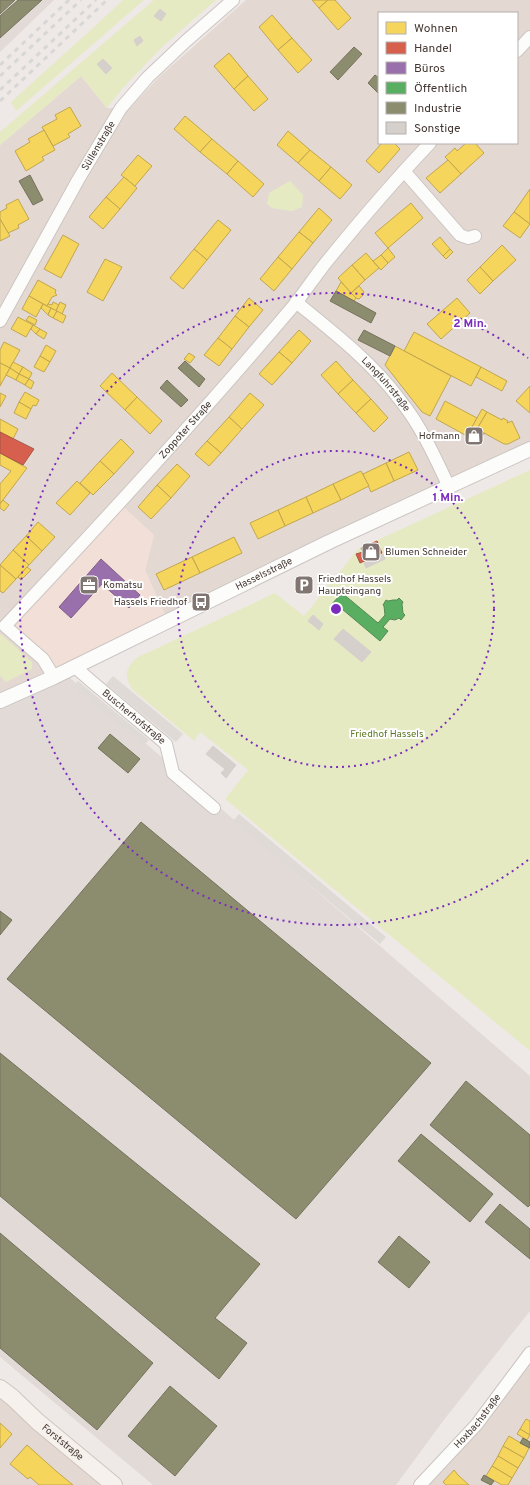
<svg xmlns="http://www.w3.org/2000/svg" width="530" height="1485" viewBox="0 0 530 1485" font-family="Overpass,sans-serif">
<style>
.residential{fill:#e3d9d2;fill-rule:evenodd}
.commercial{fill:#f2dfd7}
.industrial{fill:#e1dad7}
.green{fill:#e6eac3}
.parking{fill:#e0dad7}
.homes{fill:#f6d55c;stroke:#c1a64f}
.shops{fill:#d6604d;stroke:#aa5445}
.offices{fill:#9970ab;stroke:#805f87}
.public{fill:#5aae61;stroke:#538a53}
.industry{fill:#8c8c6e;stroke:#76725c}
.building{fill:#d6d0cd;stroke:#d6cfcb}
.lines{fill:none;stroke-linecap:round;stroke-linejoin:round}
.minor-casing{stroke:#cbc5c2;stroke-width:14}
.tertiary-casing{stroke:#cbc5c2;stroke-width:16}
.secondary-casing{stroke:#cfc5be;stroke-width:18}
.minor{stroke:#fcfcfb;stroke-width:12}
.tertiary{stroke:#fcfcfb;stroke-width:14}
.secondary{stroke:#f6f1ec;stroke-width:16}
.rail{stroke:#d8d7d7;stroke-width:3;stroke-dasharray:5 5;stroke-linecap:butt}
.ring{fill:none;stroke:#7b2cbf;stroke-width:2;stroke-dasharray:2 4}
.labels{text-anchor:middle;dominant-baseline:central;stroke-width:4;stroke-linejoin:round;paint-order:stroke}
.street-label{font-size:10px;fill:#443732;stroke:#fff}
.poi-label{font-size:10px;fill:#443732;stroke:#fff;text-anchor:start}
.park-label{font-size:10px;fill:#5d7823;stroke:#fff}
.centre{fill:#7b2cbf;stroke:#fff;stroke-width:2}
.ring-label{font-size:12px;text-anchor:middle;font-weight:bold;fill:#7b2cbf;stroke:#fff;stroke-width:4;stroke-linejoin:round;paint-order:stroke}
</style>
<rect width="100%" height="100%" fill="#eee9e6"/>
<g class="residential">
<path d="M246 0H530V446L166 617 145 570 154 535 4 626 49 672 0 695V145L81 76 107 108H130L159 77ZM379 13H517V143H379Z"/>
<path d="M530 1358V1485H427Z"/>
<path d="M0 1397 107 1485H0Z"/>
</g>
<path class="commercial" d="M122 505 154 535 145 570 166 617 58 668 12 626Z"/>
<g class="industrial">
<path d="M0 0H54L0 52Z"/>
<path d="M69 677 530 1076V1311L443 1421 396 1485H153L0 1357V708Z"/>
</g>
<g class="green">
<path d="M123 0H144L16 111 11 102 94 27Z"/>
<path d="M154 0H216L162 47 122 89 107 108 81 76 0 145V132Z"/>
<path d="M290 181 303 195 302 207 292 211 272 208 267 204 269 193Z"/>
<path d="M530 470V1051L225 799 248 770 200 732 194 741 132 689C124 675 125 670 136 658L275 593 304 616 358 549Z"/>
<path d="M1 634 32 662V669L6 682 0 676V635Z"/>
</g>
<g class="parking">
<path d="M113 676 183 734 176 742 106 684Z"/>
<path d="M78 681 149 740 144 745 74 687Z"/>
<path d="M239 814 386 937 380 944 233 821Z"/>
</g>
<g class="homes">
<path d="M312 0H328L319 8Z"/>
<path d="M328 0H335L351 18 338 30 319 8Z"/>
<path d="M272 15 292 38 278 50 259 27Z"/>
<path d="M292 38 312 60 298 73 278 50Z"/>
<path d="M229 53 248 76 234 89 214 66Z"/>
<path d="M248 76 268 99 254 111 234 89Z"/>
<path d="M70 107 81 126 68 134 70 137 53 146 42 127 57 119 55 115Z"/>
<path d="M185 116 212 139 200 152 174 129Z"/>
<path d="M44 130 55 150 42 157 44 160 26 171 15 151 30 142 28 139Z"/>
<path d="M288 131 310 150 298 163 277 145Z"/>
<path d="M212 139 238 161 227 174 200 152Z"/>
<path d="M382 143H394L400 149 379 173 366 161Z"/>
<path d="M466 143H475L484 153 461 174 445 157 455 148 457 151Z"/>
<path d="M310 150 331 167 319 181 298 163Z"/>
<path d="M138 155 152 166 135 186 121 175Z"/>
<path d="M448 160 461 174 440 193 426 178Z"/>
<path d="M238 161 264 184 253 197 227 174Z"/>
<path d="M331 167 352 185 340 199 319 181Z"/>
<path d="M124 177 137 188 120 209 106 197Z"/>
<path d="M530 189V224L514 212Z"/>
<path d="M106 197 120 209 103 229 89 217Z"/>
<path d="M18 199 29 219 18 225 19 228 8 233 0 219V212L7 208 6 205Z"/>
<path d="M411 203 423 218 388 248 375 233Z"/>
<path d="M319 208 332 220 313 243 299 232Z"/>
<path d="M514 212 530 224 520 238 503 226Z"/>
<path d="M0 219 10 236 0 241Z"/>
<path d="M218 220 231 230 207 260 194 249Z"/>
<path d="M299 232 313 243 292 269 278 257Z"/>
<path d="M63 235 79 244 61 278 44 269Z"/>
<path d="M440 237 450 249 443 256 432 244Z"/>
<path d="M502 245 516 260 493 281 480 267Z"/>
<path d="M388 248 395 257 388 263 381 255Z"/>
<path d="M194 249 207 260 183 289 170 278Z"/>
<path d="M450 249 453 252 446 259 443 256Z"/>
<path d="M366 253 379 268 365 280 352 265Z"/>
<path d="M381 255 388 263 381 270 373 261Z"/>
<path d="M278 257 292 269 274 291 260 279Z"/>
<path d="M105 259 122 267 103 301 87 292Z"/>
<path d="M352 265 365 280 351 293 338 278Z"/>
<path d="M480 267 493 281 480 294 467 280Z"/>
<path d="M38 280 56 290 55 293 57 295 52 297 47 306 29 296Z"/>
<path d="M341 282 356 298 354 301 336 291Z"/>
<path d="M359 286 364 292 363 295 359 299 356 298 351 293Z"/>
<path d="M29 296 43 304 36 317 22 309Z"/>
<path d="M249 298 263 310 249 327 235 316Z"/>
<path d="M457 298 470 313 441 339 427 324Z"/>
<path d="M53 302 59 305 56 311 47 306 48 304 52 305Z"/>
<path d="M60 302 66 305 62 314 56 311Z"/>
<path d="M43 304 51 308 48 315 41 308Z"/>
<path d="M51 308 57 311 53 318 48 315Z"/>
<path d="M57 311 66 316 63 323 53 318Z"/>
<path d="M29 316 37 320 35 325 26 320Z"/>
<path d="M235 316 249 327 232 349 218 338Z"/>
<path d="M18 317 33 325 26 337 11 329Z"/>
<path d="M33 325 40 329 36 334 31 329Z"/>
<path d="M40 329 47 333 44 339 36 334Z"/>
<path d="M299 330 311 341 292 363 279 352Z"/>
<path d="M414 332 481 367 471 386 404 351Z"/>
<path d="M218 338 232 349 219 366 204 355Z"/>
<path d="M4 342 20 350 10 368 0 363V350Z"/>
<path d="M46 345 56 351 50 362 40 356Z"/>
<path d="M395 346 451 376 430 416 422 412 385 365Z"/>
<path d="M279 352 292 363 272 385 259 374Z"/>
<path d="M189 353 195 357 190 363 184 359Z"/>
<path d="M40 356 50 362 44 372 34 367Z"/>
<path d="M336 361 353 380 338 394 321 375Z"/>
<path d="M13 362 23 367 19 374 10 368Z"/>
<path d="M0 363 10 368 0 386Z"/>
<path d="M23 367 32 373 29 379 19 374Z"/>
<path d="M481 367 507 381 502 391 476 377Z"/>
<path d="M10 368 19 374 16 380 6 375Z"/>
<path d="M112 373 137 397 125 410 100 386Z"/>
<path d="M19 374 29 379 25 385 16 380Z"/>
<path d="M29 379 34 382 31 389 25 385Z"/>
<path d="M353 380 371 399 356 413 338 394Z"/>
<path d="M530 386V413L516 401Z"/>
<path d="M25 392 39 400 36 406 33 405 31 409 19 402Z"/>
<path d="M0 393 6 396 0 407Z"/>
<path d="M250 393 264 405 242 429 229 417Z"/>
<path d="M137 397 162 421 150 434 125 410Z"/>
<path d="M371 399 388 418 374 432 356 413Z"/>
<path d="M445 401 477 418 467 436 436 419Z"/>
<path d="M19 402 31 409 26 419 14 413Z"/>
<path d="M482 409 487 412 477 429 472 427Z"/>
<path d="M487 412 502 420 503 418 508 421 507 423 512 421 520 438 508 444H504L477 429Z"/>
<path d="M229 417 242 429 221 453 207 441Z"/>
<path d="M0 419 18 429 13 439 0 432Z"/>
<path d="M121 439 134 452 114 474 100 461Z"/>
<path d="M207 441 221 453 209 466 195 454Z"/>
<path d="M409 452 418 470 394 481 386 463Z"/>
<path d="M0 453 27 468 0 504V484L11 471 0 465Z"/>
<path d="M100 461 114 474 93 495 80 483Z"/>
<path d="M386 463 394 481 371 492 363 474Z"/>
<path d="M177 464 190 476 171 498 157 485Z"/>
<path d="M361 471 369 486 341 500 333 484Z"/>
<path d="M77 481 90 493 70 515 56 503Z"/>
<path d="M333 484 341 500 313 513 306 497Z"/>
<path d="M157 485 171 498 151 519 138 507Z"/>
<path d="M306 497 313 513 285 526 278 510Z"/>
<path d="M3 500 9 505 4 511 0 508V504Z"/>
<path d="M278 510 285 526 258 539 250 523Z"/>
<path d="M38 522 55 537 42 551 26 536Z"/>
<path d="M26 536 42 551 29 565 13 550Z"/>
<path d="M234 537 242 553 200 573 192 557Z"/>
<path d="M13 550 29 565 16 579 0 565Z"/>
<path d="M192 557 200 573 164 590 156 574Z"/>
<path d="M0 565 16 579 3 593 0 591Z"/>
<path d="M27 567 31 570 21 580 18 577Z"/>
<path d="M526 1419 530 1421V1435L520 1429Z"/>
<path d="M0 1423 12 1434 0 1448Z"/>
<path d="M520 1429 530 1435 527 1440 517 1434Z"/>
<path d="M509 1436 529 1448 524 1458 503 1446Z"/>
<path d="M27 1445 56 1471 73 1485H39L30 1477 28 1479 10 1464Z"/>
<path d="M503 1446 524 1458 518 1468 498 1456Z"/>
<path d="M498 1456 518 1468 512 1478 492 1466Z"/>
<path d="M492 1466 512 1478 508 1485H502L486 1476Z"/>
<path d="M454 1470 458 1475 469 1485H446L443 1482Z"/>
</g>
<g class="shops">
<path d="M472 427 484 433 479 443 467 436Z"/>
<path d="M0 432 34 449 23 465 0 453Z"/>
<path d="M377 541 382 553 360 563 356 554 363 552 361 548Z"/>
</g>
<path class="offices" d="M101 559 140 595 129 608 102 584 71 618 59 607Z"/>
<path class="public" d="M342 593 378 623 385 615 384 606 383 605 386 600 388 601 393 600H397L399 598 403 602 402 604 403 613 405 615 401 620 399 618 395 620 390 619 383 627 388 631 380 641 342 609 339 613 330 606Z"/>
<g class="industry">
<path d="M0 0H15L0 14Z"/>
<path d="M18 0H42L0 38V16Z"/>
<path d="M354 47 362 54 338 80 330 72Z"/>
<path d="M375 75 379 78V94L368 83Z"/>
<path d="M30 175 43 200 33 205 19 181Z"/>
<path d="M336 291 376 313 371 323 330 301Z"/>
<path d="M364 330 395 346 390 356 358 340Z"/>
<path d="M185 361 205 379 199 387 178 368Z"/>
<path d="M167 380 188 400 181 407 160 388Z"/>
<path d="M110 734 140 759 128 773 98 748Z"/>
<path d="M141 822 431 1063 296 1219 7 979Z"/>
<path d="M0 911 12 920 0 935Z"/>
<path d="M0 1053 260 1264 215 1318 247 1343 219 1379 0 1196Z"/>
<path d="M466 1081 530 1135V1205L528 1207 430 1125Z"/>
<path d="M421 1134 493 1194 470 1222 398 1161Z"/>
<path d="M500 1204 530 1229V1259L485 1222Z"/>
<path d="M0 1233 153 1363 97 1430 0 1348Z"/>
<path d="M399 1236 430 1262 409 1288 378 1262Z"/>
<path d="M170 1386 217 1426 175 1476 128 1436Z"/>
<path d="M523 1438 530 1442V1448L520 1443Z"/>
<path d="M484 1475 494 1481 491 1485 481 1480Z"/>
</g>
<g class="building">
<path d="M160 9 166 14 161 21 154 16Z"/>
<path d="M140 36 143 41 137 46 134 40Z"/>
<path d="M103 59 112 68 106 74 97 64Z"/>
<path d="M383 554 385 559 366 568 364 563Z"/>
<path d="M313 615 323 624 319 630 308 621Z"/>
<path d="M343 629 371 652 362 662 334 639Z"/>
<path d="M213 746 236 765 226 778 221 773 225 769 206 754Z"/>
</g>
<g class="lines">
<g class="minor-casing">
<g id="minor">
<path d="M517 51 530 37"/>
<path d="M404 171 460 235 468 238 475 236"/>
<path id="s1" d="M296 302C333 332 372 362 400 400 421 426 435 457 449 487"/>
<path id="s2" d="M0 321 78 180 121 108 148 77 186 41 233 0"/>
<path id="s3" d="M75 667 91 681 166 744 173 773 214 808"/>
<path id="s4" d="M54 677 43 659 5 626C104 521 202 414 295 304 305 291 314 278 324 265 358 223 393 182 430 143"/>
<path id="s5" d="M420 1485 477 1424 530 1353"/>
</g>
</g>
<g class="tertiary-casing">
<g id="tertiary">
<path id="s6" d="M0 701 54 677 329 542 530 449"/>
</g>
</g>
<g class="secondary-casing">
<g id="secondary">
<path id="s7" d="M0 1388 12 1397 37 1421 114 1485"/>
</g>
</g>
<use href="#minor" class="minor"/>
<use href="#tertiary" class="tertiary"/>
<use href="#secondary" class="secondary"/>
<g class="rail">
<path d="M0 65 69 0"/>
<path d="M0 76 81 0"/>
<path d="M0 90 96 0"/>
<path d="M0 101 107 0"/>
</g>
</g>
<g class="ring">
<circle cx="336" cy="609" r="158"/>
<path d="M528 860A316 316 0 1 1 528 358"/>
</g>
<defs>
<g id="shop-square" transform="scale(1)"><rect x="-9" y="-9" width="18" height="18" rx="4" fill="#807571" stroke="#fff"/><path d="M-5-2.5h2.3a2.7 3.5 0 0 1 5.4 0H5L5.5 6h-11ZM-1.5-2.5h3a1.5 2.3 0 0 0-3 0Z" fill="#fff"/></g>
<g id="office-square" transform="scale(1)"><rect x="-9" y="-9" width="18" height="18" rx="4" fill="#807571" stroke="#fff"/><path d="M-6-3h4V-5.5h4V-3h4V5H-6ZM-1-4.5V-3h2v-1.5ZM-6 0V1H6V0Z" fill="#fff"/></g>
<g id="parking-square" transform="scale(1)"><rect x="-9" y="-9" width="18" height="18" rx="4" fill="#807571" stroke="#fff"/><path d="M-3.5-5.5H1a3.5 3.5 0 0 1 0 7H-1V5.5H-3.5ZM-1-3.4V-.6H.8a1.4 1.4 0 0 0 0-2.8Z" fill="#fff"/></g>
<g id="bus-square" transform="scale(1)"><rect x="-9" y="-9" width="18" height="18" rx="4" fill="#807571" stroke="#fff"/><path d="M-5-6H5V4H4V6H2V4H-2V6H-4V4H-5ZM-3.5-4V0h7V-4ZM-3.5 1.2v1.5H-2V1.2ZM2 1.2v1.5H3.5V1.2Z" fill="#fff"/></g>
</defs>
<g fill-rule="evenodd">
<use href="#shop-square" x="474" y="436"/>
<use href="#shop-square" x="371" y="552"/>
<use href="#office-square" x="89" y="585"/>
<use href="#parking-square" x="304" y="585"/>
<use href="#bus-square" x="201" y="602"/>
</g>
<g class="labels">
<g class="street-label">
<text stroke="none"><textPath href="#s2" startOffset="201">Süllenstraße</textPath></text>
<text stroke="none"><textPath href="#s1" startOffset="122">Langfuhrstraße</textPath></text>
<text stroke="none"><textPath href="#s4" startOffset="338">Zoppoter Straße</textPath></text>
<text stroke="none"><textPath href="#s6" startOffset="293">Hasselsstraße</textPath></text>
<text stroke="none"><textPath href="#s3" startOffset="77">Buscherhofstraße</textPath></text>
<text stroke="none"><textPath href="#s5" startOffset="86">Hoxbachstraße</textPath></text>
<text stroke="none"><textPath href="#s7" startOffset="83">Forststraße</textPath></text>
</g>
<g class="poi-label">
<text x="460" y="436" text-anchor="end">Hofmann</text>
<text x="385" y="552">Blumen Schneider</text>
<text x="318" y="579">Friedhof Hassels<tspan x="318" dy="12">Haupteingang</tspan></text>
<text x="103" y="585">Komatsu</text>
<text x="187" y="602" text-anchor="end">Hassels Friedhof</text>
</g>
<g class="park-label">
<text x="387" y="734">Friedhof Hassels</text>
</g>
</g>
<circle cx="336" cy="609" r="6" class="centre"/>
<g class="ring-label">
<text x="470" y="327">2 Min.</text>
<text x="448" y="501">1 Min.</text>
</g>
<rect x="378" y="12" width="140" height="132" fill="#ffffff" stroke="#b4afad"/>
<rect x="386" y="22" width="20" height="12" fill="#f6d55c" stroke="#b4afad"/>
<text x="414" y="32" font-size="12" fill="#443732">Wohnen</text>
<rect x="386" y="42" width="20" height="12" fill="#d6604d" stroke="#b4afad"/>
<text x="414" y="52" font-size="12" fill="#443732">Handel</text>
<rect x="386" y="62" width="20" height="12" fill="#9970ab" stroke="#b4afad"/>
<text x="414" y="72" font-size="12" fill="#443732">Büros</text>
<rect x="386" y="82" width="20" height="12" fill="#5aae61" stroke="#b4afad"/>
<text x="414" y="92" font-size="12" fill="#443732">Öffentlich</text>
<rect x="386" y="102" width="20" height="12" fill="#8c8c6e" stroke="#b4afad"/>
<text x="414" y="112" font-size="12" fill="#443732">Industrie</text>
<rect x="386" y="122" width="20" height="12" fill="#d6d0cd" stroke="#b4afad"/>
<text x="414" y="132" font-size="12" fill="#443732">Sonstige</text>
</svg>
